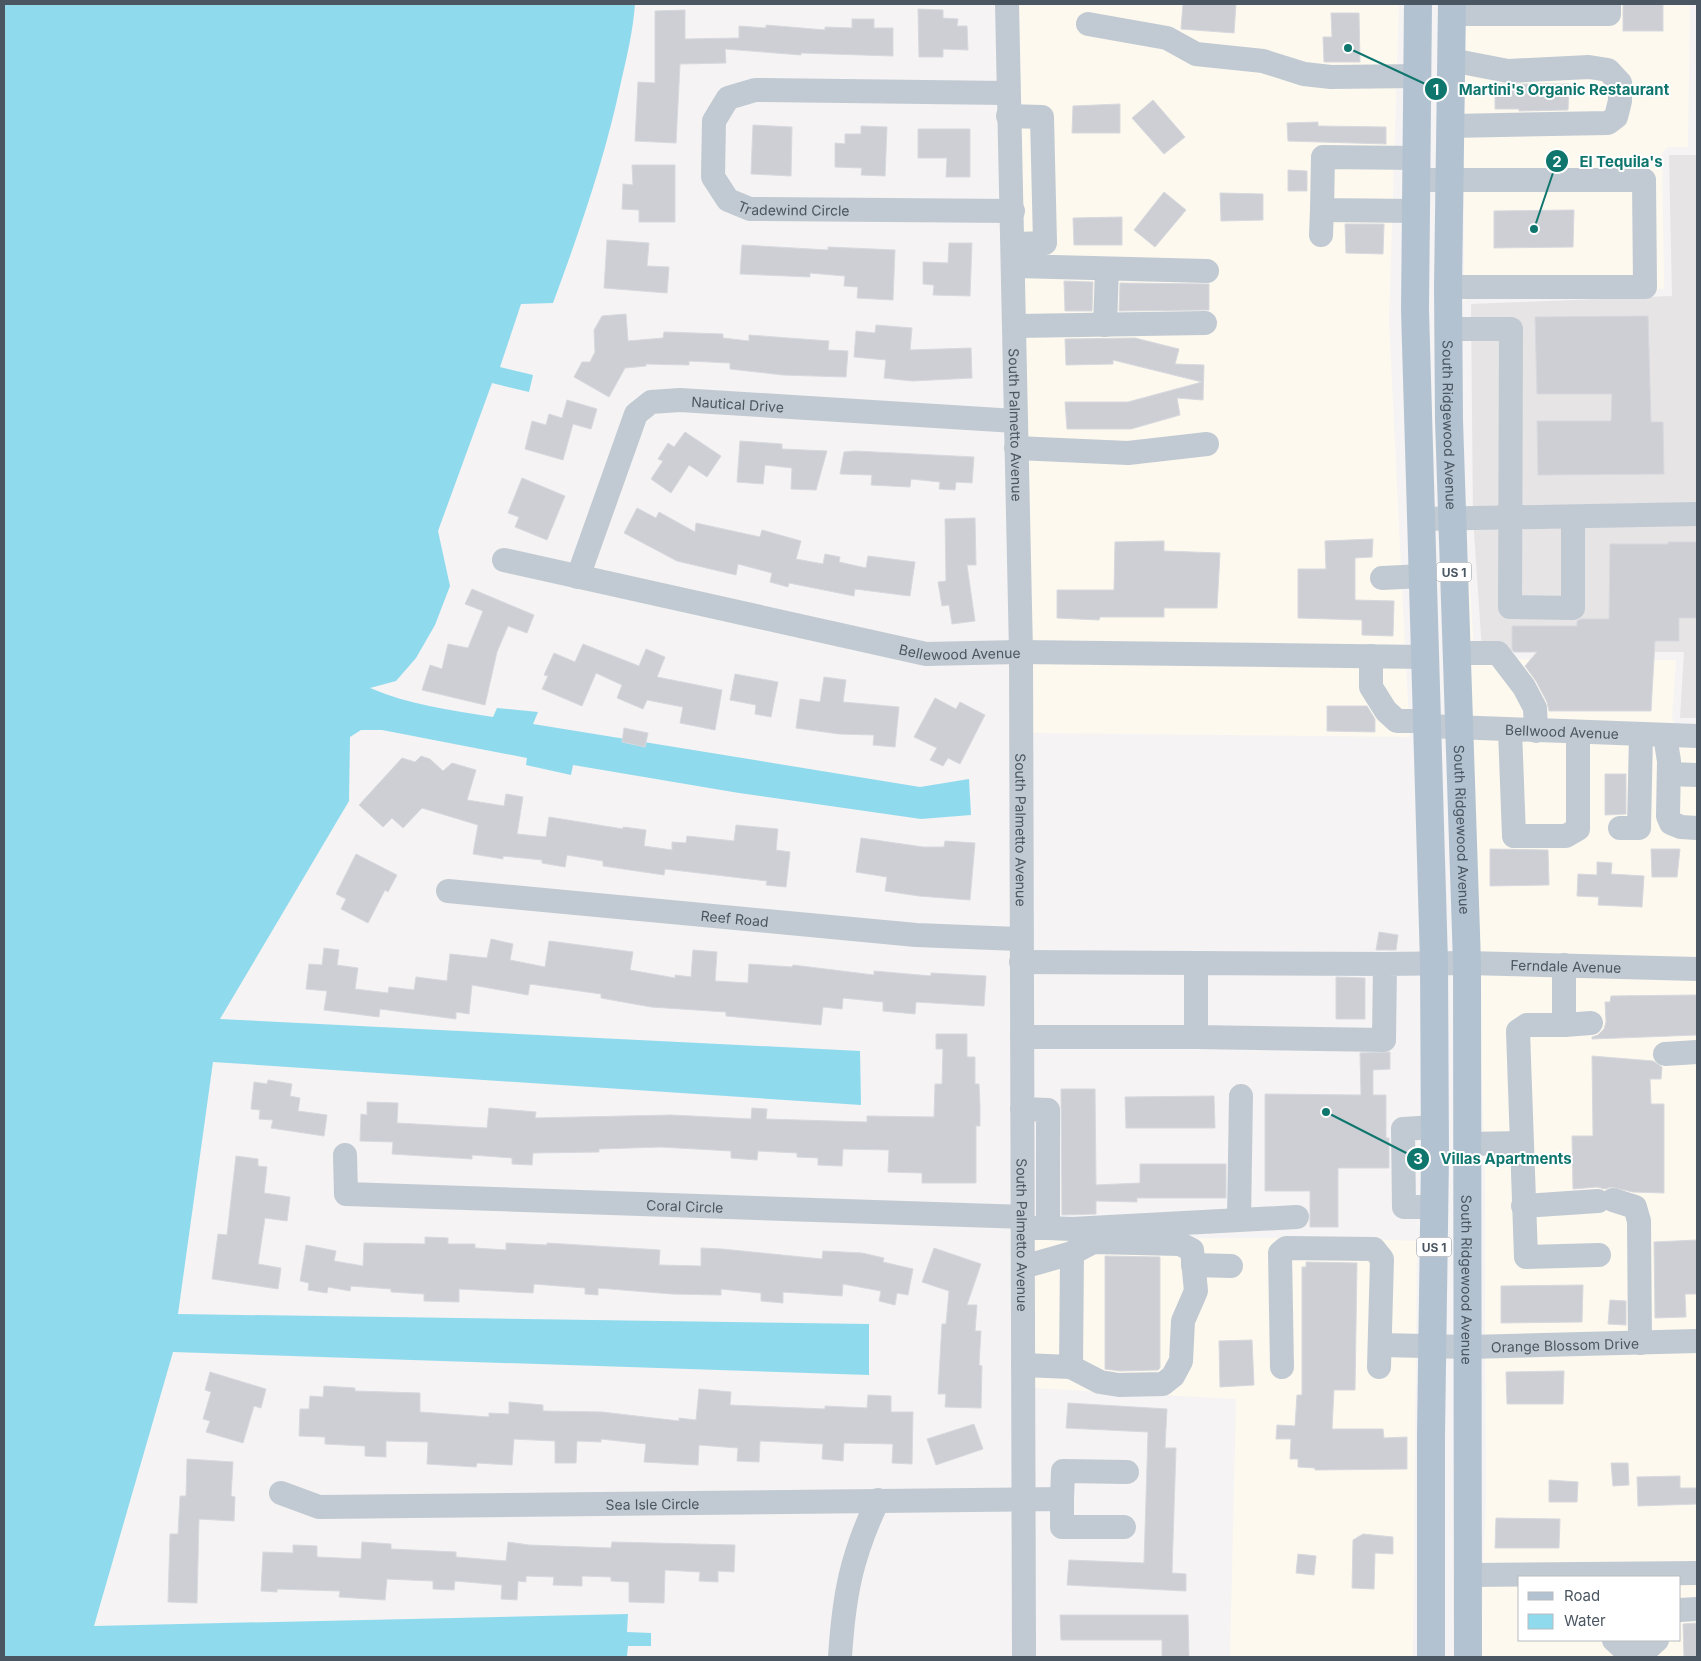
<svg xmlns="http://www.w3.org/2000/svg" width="1701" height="1661" viewBox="0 0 1701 1661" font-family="Inter,sans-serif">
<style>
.commercial{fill:#fdf9ef}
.education{fill:#e6e4e5}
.water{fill:#90daee}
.building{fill:#cdcfd5;stroke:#d7d9de}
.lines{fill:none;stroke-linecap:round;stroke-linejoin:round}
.minor{stroke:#c1cad2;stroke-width:24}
.major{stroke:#b3c2d1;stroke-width:28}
.labels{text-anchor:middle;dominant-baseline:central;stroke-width:4;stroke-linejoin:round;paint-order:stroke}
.shield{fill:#fff;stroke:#808990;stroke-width:1}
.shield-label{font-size:12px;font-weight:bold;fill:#4a5661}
.street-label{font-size:14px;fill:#4a5661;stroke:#fff}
.leader{fill:none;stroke:#0f766e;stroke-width:2}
.callout-dot{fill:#0f766e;stroke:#fff;stroke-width:2}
.mark-label{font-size:15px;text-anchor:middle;font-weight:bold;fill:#fff}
.callout-label{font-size:15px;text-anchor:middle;font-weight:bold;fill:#0f766e;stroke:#fff;stroke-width:4;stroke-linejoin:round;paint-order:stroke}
</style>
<rect width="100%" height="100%" fill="#f5f3f3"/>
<g class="commercial">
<path d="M1019 4H1399L1389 321 1405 647 1029 643Z"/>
<path d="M1464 4H1690L1688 147H1668L1662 153 1664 289 1472 295 1464 301Z"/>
<path d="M1466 526 1474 652 1481 659 1676 660 1672 718 1675 724 1472 719Z"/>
<path d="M1030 662 1406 666 1410 737 1031 733Z"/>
<path d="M1473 738 1697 746V959L1478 953Z"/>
<path d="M1478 972 1697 979V1332L1485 1337V1173Z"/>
<path d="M1031 1238H1347L1417 1241 1413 1657H1230L1236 1399 1032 1388Z"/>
<path d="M1697 1351V1563L1483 1565 1486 1499 1485 1356Z"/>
<path d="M1680 1583H1697V1657H1480L1483 1584H1520V1640H1680Z"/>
</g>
<path class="education" d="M1669 155H1697V718H1680L1684 652 1482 651 1473 517 1471 304 1672 296Z"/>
<path class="water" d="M4 4H635C633 31 627 56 621 82 605 158 580 230 553 303L521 304 500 367 533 375 529 392 492 383 438 531 450 586 435 625 416 658 396 681 370 688C409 705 451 710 493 717L497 708 538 712 533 724 920 787 969 779 971 815 921 819 739 793 573 765 571 775 526 765 527 758 382 730H361L350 737 349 801 220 1019 860 1051 861 1105 213 1062 178 1314 869 1324V1375L173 1352 94 1626 628 1614 627 1632 651 1633V1646H628L627 1656 4 1657Z"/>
<g class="building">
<path d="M1183 4H1236L1234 33 1181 29Z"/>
<rect x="1623" y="4" width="40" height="27"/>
<path d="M918 9 943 10V18L958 19 957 26H967L968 50 943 49V57H919Z"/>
<path d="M685 10V39L739 38V26L766 28V25L825 30V27L852 28V19H874V28H893V56L801 53V55L725 49 726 63 680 64 676 143 635 141 638 82 655 83V11Z"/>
<path d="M1331 13H1359L1360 62H1324L1323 37H1332Z"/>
<path d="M1495 84H1569L1568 110 1519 111V109H1495Z"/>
<path d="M1153 100 1185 137 1164 154 1132 118Z"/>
<path d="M1120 104V133H1072L1073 106Z"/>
<path d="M1318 122V126L1386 127V144L1288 141 1287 123Z"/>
<path d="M753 125 792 127 791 176 751 174Z"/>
<path d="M861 126 887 127 885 176 861 175 862 168 835 167V143L845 144V134H861Z"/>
<path d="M918 129H970V177H946L947 158H918Z"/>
<path d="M632 165H675V222H639V210L622 209 623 184 633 185Z"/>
<path d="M1288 170 1307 171V191H1288Z"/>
<path d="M1164 192 1186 210 1155 247 1134 230Z"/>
<path d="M1220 193 1263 194V220L1221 221Z"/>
<path d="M1574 210 1573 247 1494 248V211Z"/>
<path d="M1122 217V245H1074L1073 218Z"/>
<path d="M1345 224H1384L1383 254 1346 253Z"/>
<path d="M607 240 649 243 647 266 669 267 667 293 604 288Z"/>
<path d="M949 243H972L970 296 933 295 934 285 923 284V262L948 263Z"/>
<path d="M742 245 828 250V247L895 250 893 300 857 298 858 287 844 286 845 276 810 273V277L740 274Z"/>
<path d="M1064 281 1093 282 1092 311H1065Z"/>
<path d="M1120 283 1209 284V310L1119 311Z"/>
<path d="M626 314 628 341 663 338 664 332 723 334V338L749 341V335L829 341 828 350 848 351 846 377 783 375 730 369V363L689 361V365L646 364V366L625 368 609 397 574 377 582 362H590L595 352 594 330 602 316Z"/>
<path d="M1648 316 1651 422H1663L1664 474 1538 475 1537 421H1611L1612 394H1537L1535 317Z"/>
<path d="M876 325 912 328 910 350 971 348 972 378 912 381 884 378 886 360 854 357 856 331 875 333Z"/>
<path d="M1135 338 1179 349 1175 364 1204 365 1203 400 1177 398 1180 415 1131 429H1067L1065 402H1128L1202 382 1113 360V364L1066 365 1065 339Z"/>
<path d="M567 400 597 409 591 429 573 424 563 460 525 449 532 421 546 425 549 414 562 418Z"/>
<path d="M685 432 721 456 707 477 689 465 671 493 651 479 663 461 658 459 668 443 674 447Z"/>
<path d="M740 441 782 444V449L827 451 816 490 791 489 792 468 765 465 763 484 737 482Z"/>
<path d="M855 451 974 457 972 483 956 482 955 490 939 489 940 482 911 479 910 487 871 485 872 475 840 474 844 452Z"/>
<path d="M522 478 565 496 547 540 515 527 519 517 508 513Z"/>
<path d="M637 508 656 518 659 512 695 532 696 523 760 537 762 530 801 541 796 559 823 564 825 554 840 557 839 562 866 568 868 556 915 562 910 596 855 589 854 596 789 583 788 587 770 582 772 573 738 564 736 575 677 561 624 533Z"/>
<path d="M975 518 976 565H967L975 621 952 624 949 605 942 606 938 582 946 581 945 519Z"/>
<path d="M1373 539 1372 557 1355 558V600L1394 601 1393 636 1362 635V620L1298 618V569H1326L1325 541Z"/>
<path d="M1164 541V551L1220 553 1217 608H1164V617H1100L1099 620 1057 618V590H1114L1115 542Z"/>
<path d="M1668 542H1697V618H1679V641H1655L1651 711H1549L1547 702 1536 681 1525 666 1537 652H1514L1512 649V626H1577V621L1581 619H1609L1610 544H1668Z"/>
<path d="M472 589 534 615 527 633 508 626 497 652 485 705 422 690 430 665 442 669 448 644 468 648 483 611 465 604Z"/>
<path d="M583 644 639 666 646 649 665 657 657 677 722 690 715 730 680 723 683 707 647 700 643 709 617 698 622 685 596 673 582 706 542 689 548 676 544 675 554 653 575 662Z"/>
<path d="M735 674 778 682 771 717 755 714 756 705 730 700Z"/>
<path d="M824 677 846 680 843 702 899 707 895 747 873 745 874 735 839 734 796 728 800 699 820 702Z"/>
<path d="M935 698 956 709 960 702 985 715 960 764 948 758 943 766 930 760 937 748 914 737Z"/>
<path d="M1327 706H1367L1375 719V732L1327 731Z"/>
<path d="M624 728 648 733 645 747 622 742Z"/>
<path d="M421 756 430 759 443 771 452 763 476 770 467 800 504 806 506 794 523 797 517 834 546 837 549 817 623 829V827L646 830 644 846 672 850V842L686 843 687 836 734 841 736 825 778 829 776 850 790 852 786 887 766 885 767 881 665 869 664 875 603 866V861L567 855 565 867 542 863V860L503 856V859L473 854 478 825 422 808 403 828 392 818 383 827 359 805 402 758 415 762Z"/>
<path d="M1605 774H1626V814L1605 815Z"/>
<path d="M861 838 923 847H944L945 841 975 843 970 900 919 896 885 891 887 877 856 872Z"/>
<path d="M1490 849 1548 850 1549 885 1490 886Z"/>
<path d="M1651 849H1680L1677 877H1652Z"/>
<path d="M356 854 397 875 388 892 385 890 368 923 341 909 346 899 336 894Z"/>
<path d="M1597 862 1612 863 1611 874 1644 876 1642 907 1598 905 1599 897 1577 896 1578 874 1597 875Z"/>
<path d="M1379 932 1398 935 1396 950H1376Z"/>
<path d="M491 939 513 944 510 960 545 967 549 941 633 952 630 970 675 978V975L691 977 693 950 717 952 715 981 748 983 749 964 792 967 793 965 874 975V971L931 976V973L986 976 984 1006 916 1002 915 1014 883 1011V1002L843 998 842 1009 823 1007 821 1025 726 1016V1012L651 1007 601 998V994L530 984 528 995 472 985 469 1014 456 1012V1019L380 1009 379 1017 324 1010 327 991 306 989 309 964 322 965 324 948 339 950 337 965 358 968 355 989 388 993 389 987 414 990 416 977 447 981 450 954 487 958Z"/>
<path d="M1336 977 1365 978V1019H1336Z"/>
<path d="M1697 995V1035L1592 1039V1037L1598 1035 1604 1029 1606 1022 1605 1002H1610L1611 996Z"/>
<path d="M936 1034H967V1057H975V1084H979L980 1107V1126H976V1183H922V1173L888 1172 889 1150 843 1149 842 1166 818 1165V1158L797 1157V1153L758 1151 757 1160 731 1158V1151L661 1147 599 1149V1152L533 1153 532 1165 512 1164V1158L472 1155V1159L392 1154 393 1142 360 1141 361 1114 367 1115V1102L398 1103 397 1123 487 1128 489 1108 536 1112 535 1118 671 1115 751 1119 752 1108 767 1109 766 1119 799 1120 867 1122V1116L934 1117 935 1084H942L943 1049H936Z"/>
<path d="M1390 1052V1069L1373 1070V1095H1386V1138H1389V1168H1338V1227H1310V1191H1265V1094L1361 1095 1360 1053Z"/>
<path d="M1592 1056 1653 1061 1662 1067 1661 1079H1650L1651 1104H1664V1193L1633 1192 1611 1187 1605 1189 1597 1187 1573 1189 1572 1136H1593Z"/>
<path d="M268 1080 292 1084 290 1096 300 1098 298 1111 327 1115 324 1136 271 1128 273 1120 259 1119 260 1110 251 1109 254 1082 267 1084Z"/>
<path d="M1061 1089H1095L1096 1185 1140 1183V1164H1226V1198H1137V1202L1096 1201V1214L1062 1215Z"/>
<path d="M1214 1096 1215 1128H1126L1125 1097Z"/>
<path d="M236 1156 258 1159V1166L267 1167 264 1193 290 1197 287 1221 265 1218 258 1264 281 1268 278 1289 212 1279 218 1234 227 1235Z"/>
<path d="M425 1237 448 1238V1244H475V1248L506 1250V1243L547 1245V1243L660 1250 659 1265 701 1266V1248L722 1249 822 1259 823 1251 862 1253 884 1258 883 1262 913 1269 908 1295 897 1293 895 1305 879 1301 881 1291 843 1284 842 1296 783 1292V1303L761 1301V1293L721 1289V1295L672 1294 598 1288V1295L585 1294V1288L534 1284 533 1293 459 1289V1302L424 1301V1294L391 1292V1289L351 1286 350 1291 328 1287 327 1293 308 1290 309 1283 300 1281 306 1245 336 1251 334 1261 363 1266 364 1243 425 1244Z"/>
<path d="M1697 1240V1294H1685L1686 1317 1655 1318 1654 1242Z"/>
<path d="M934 1248 981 1264 967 1305H977L975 1331H981L979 1365 982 1366 981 1408 945 1407 946 1394H938L942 1324H946L949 1291 922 1282Z"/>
<path d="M1105 1256 1160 1257V1368L1158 1370 1120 1371 1105 1369Z"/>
<path d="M1306 1262 1357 1263 1355 1390H1334L1332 1429H1383L1384 1438 1407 1437V1469L1315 1470V1468L1298 1467V1459H1290L1291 1439H1276L1277 1425 1295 1426 1297 1395H1302V1267H1306Z"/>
<path d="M1583 1285 1582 1322 1501 1323V1286Z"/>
<path d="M1610 1300 1626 1301V1325L1608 1324Z"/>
<path d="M1252 1340 1254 1385 1220 1387 1219 1341Z"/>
<path d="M1564 1371 1563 1404H1507L1506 1372Z"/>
<path d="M210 1372 266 1389 261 1408 254 1406 243 1443 206 1432 210 1421 203 1419 211 1392 205 1390Z"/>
<path d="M324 1386 355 1388V1391L420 1393V1412L489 1417V1413L509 1414V1402L543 1405V1411L602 1412 679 1421V1418L696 1420 699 1389 731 1392 730 1405 825 1409V1406L867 1408 868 1395 891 1396V1412H913L912 1464 892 1463 893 1444 844 1443 843 1461 822 1459 823 1444 760 1441 759 1462 737 1461 738 1448 699 1445 698 1465 644 1462 646 1444 601 1439V1442L577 1441 576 1463H555V1441L514 1439 512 1465 477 1463 476 1467 427 1464 428 1442 386 1441V1457L365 1456V1446L325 1444V1437L299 1436 300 1409H309L310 1396 323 1397Z"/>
<path d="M1068 1403 1167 1409 1165 1448H1176L1172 1573 1186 1574V1591L1067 1585 1069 1560 1144 1563 1148 1432 1066 1428Z"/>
<path d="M974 1424 983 1449 936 1465 927 1439Z"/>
<path d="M187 1459 233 1462 231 1496 235 1497 234 1521 199 1519 197 1603 168 1602 170 1534H178L180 1496H186Z"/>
<path d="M1611 1463H1628L1629 1485 1613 1486Z"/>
<path d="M1680 1476V1488H1697V1504L1638 1506 1637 1477Z"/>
<path d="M1549 1480 1578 1482 1577 1502H1549Z"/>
<path d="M1496 1518 1560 1519 1559 1548H1495Z"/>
<path d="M1363 1534 1393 1537V1554L1375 1553 1374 1589 1352 1588 1353 1540Z"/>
<path d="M362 1542 391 1544V1549L456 1552V1557L506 1561 508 1542 529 1545 611 1548 612 1542 735 1545 734 1572 718 1571V1582L699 1581 700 1572 665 1570 664 1603 629 1602V1582L611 1581V1577L582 1576V1586L553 1585 554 1577 526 1576V1582L518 1581 517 1600 501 1599 502 1585 455 1581 454 1590 433 1589V1581L387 1579 385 1600 339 1597 340 1591 277 1589V1592L261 1591 263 1552 293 1553V1545L317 1546V1557L361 1559Z"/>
<path d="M1298 1554 1316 1556 1314 1575 1296 1573Z"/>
<path d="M1060 1615H1188L1189 1657H1162V1640H1061Z"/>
<path d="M1697 1623V1657H1684L1683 1624Z"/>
</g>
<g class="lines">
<g class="minor">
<path id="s1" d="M1007 4 1021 652 1024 1657"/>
<path d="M1452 14H1609V4"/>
<path d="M1088 24 1167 38 1196 54 1263 61 1304 74 1331 77 1418 76"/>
<path id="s2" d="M1007 93 755 90 728 98 714 121 713 177 728 200 750 209 1013 211"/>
<path d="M1008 116 1042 117 1045 243 1013 244"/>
<path d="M1450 126 1608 123 1616 117 1620 101V83L1608 70 1589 67 1508 71 1451 60"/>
<path d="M1416 180H1644L1645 287H1448"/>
<path d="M1416 211 1322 210 1323 157 1417 158"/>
<path d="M1321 235 1322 210"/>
<path d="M1013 266 1207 271"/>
<path d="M1105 325 1107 269"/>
<path d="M1014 326 1205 323"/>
<path d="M1448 329H1511L1510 607 1573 608V517"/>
<path d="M1016 448 1128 453 1207 444"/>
<path d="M1421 519 1697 514"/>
<path id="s3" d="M504 560 926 654 1021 652 1425 657"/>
<path id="s4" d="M578 577 636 414 651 402 680 400 1015 421"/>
<path d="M1382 578 1423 576"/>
<path d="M1456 653H1498L1524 687 1535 708 1536 731"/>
<path d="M1371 656V687L1386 711 1397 721H1427"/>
<path id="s5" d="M1427 726 1697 736"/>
<path d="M1510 730 1514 836H1566L1578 829V733"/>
<path d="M1665 736 1669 761 1668 816 1671 823 1681 827 1697 828"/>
<path d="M1669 774 1697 775"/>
<path d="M1620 828H1639L1641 735"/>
<path id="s6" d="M448 891 916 935 1021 939"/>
<path d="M1021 962 1196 963"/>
<path id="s7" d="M1385 964 1196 963V1037L1384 1040 1385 964 1467 963 1697 969"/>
<path d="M1564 965V1025H1527L1518 1031 1526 1257 1599 1255"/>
<path d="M1564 1025 1591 1023"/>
<path d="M1022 1037H1196"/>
<path d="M1665 1054 1697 1052"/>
<path d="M1022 1109 1048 1110V1228H1033"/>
<path d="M1468 1144 1520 1143"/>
<path id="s8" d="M345 1155 346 1194 1022 1217"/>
<path d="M1613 1200 1635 1207 1639 1221 1640 1343"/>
<path d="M1523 1206 1598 1201"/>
<path d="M1434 1207H1404L1403 1129 1435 1127"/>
<path d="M1239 1219 1241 1096"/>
<path d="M1048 1228 1072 1229 1297 1217"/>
<path d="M1193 1265 1231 1266"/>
<path d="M1023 1267 1072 1253 1093 1242 1180 1244 1192 1250 1196 1291 1183 1321 1181 1361 1173 1376 1163 1384 1119 1385 1100 1382 1071 1367 1023 1365"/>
<path id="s9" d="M1380 1345 1469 1347 1697 1341"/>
<path d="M1071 1367 1072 1253"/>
<path d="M1282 1367 1280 1253 1286 1248 1374 1249 1382 1259 1379 1367"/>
<path id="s10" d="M281 1493 319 1507 1062 1499V1527H1124"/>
<path d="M1062 1499 1063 1471 1127 1472"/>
<path d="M1468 1575 1697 1573"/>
<path d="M1680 1610 1697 1609"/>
<path d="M1614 1640 1624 1649 1648 1648 1657 1640"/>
<path d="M840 1657C844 1595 851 1557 878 1500"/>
</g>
<g class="major">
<path d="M1418 4 1415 310 1434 962 1435 1157 1431 1435V1657"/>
<path id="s11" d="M1452 4 1448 287 1449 420 1467 963 1468 1657"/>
</g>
</g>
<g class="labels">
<g class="shield">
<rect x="1436.5" y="562.5" width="35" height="19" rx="4"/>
<rect x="1416.5" y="1237.5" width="35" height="19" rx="4"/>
</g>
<g class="shield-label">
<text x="1454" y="572">US 1</text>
<text x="1434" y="1247">US 1</text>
</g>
<g class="street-label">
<text stroke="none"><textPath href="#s2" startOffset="458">Tradewind Circle</textPath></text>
<text stroke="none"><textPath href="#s4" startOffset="279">Nautical Drive</textPath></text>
<text stroke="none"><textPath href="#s1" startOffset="421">South Palmetto Avenue</textPath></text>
<text stroke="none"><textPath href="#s11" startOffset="421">South Ridgewood Avenue</textPath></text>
<text stroke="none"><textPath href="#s3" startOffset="466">Bellewood Avenue</textPath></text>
<text stroke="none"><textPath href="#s5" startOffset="135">Bellwood Avenue</textPath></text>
<text stroke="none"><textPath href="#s1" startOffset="826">South Palmetto Avenue</textPath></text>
<text stroke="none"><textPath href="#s11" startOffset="826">South Ridgewood Avenue</textPath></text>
<text stroke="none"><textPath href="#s6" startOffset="288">Reef Road</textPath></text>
<text stroke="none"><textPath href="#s7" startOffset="708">Ferndale Avenue</textPath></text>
<text stroke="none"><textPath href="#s8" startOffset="378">Coral Circle</textPath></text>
<text stroke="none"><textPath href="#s1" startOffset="1231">South Palmetto Avenue</textPath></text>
<text stroke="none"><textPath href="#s11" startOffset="1276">South Ridgewood Avenue</textPath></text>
<text stroke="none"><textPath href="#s9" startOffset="185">Orange Blossom Drive</textPath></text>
<text stroke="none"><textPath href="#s10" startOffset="374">Sea Isle Circle</textPath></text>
</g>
</g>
<path class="leader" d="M1348 48L1436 89M1534 229L1557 161M1326 1112L1418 1159"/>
<g class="callout-dot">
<circle cx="1348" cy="48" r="5"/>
<circle cx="1534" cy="229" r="5"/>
<circle cx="1326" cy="1112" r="5"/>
<circle cx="1436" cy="89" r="12"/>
<circle cx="1557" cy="161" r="12"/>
<circle cx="1418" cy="1159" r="12"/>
</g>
<g class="mark-label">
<text x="1436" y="95">1</text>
<text x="1557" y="167">2</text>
<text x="1418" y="1164">3</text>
</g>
<g class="callout-label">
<text x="1564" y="95">Martini's Organic Restaurant</text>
<text x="1621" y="167">El Tequila's</text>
<text x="1506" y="1164">Villas Apartments</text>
</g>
<rect width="1701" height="1661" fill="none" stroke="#4a5661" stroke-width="10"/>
<rect x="1518" y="1576" width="162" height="65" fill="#ffffff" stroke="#b7bbc0"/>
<rect x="1528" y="1592" width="25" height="8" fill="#b3c2d1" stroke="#b7bbc0"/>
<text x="1564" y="1601" font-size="15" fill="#4a5661">Road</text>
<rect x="1528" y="1614" width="25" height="15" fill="#90daee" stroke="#b7bbc0"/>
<text x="1564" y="1626" font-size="15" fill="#4a5661">Water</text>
</svg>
